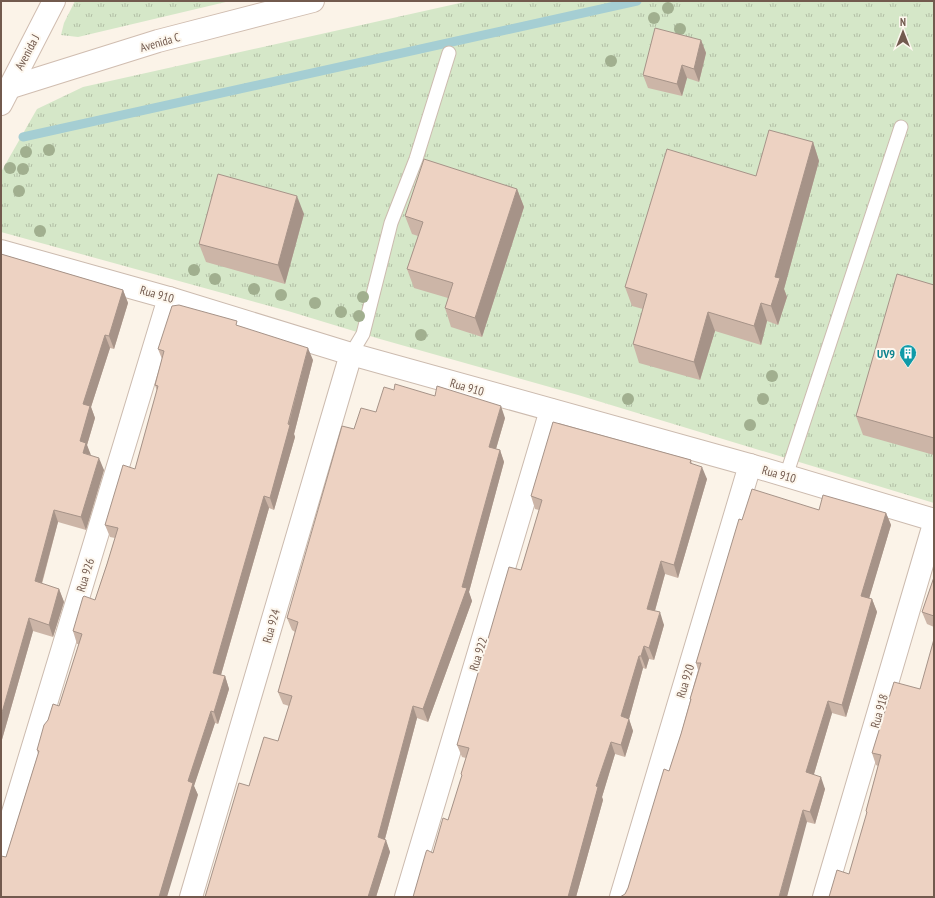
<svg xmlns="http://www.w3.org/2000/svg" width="935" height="898" viewBox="0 0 935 898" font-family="'PT Sans Narrow',sans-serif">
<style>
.park{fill:url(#park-tufts)}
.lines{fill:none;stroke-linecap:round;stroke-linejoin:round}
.stream{stroke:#a5ced3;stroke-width:9}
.lane-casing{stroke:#ccbbaf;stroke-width:15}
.street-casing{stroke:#ccbbaf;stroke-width:24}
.secondary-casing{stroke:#d0bdb0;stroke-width:24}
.lane{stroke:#fff;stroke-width:13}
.street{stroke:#fff;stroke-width:22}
.secondary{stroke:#fff;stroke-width:22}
.tree{fill:#a1af8f}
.wall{fill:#ccb5a7}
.shaded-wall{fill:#a69388}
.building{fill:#edd2c2;stroke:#a69388}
.labels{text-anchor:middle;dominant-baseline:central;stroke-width:4;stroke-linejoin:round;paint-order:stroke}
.street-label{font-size:12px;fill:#725a4e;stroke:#fdf7ee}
.culture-label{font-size:12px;font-weight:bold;fill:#0d838f;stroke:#fdf7ee;text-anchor:end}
</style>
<defs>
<pattern id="park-tufts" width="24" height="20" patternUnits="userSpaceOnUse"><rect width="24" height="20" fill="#d5e7c8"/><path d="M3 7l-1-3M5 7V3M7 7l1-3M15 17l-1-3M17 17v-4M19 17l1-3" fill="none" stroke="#b1bea5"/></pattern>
</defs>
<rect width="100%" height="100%" fill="#fbf3e8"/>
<g class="park">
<path d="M75 1H230L78 37 61 35 64 23Z"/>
<path d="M469 1H934V503L578 395 380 339 288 311 1 232V172L37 109 83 87Z"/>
</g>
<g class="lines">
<path class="stream" d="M23 137 637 1"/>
<g class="lane-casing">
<g id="lane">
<path d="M351 354 363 334 391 223 416 159 449 53"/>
<path d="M786 476 901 127"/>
</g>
</g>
<g class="street-casing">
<g id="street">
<path d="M1 251 169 298 351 354 750 465 934 520"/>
<path d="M1 852 169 298"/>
<path d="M191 897 351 354"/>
<path d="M406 897 551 410"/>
<path d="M621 897 750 465"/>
<path d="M824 897 934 524"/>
</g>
</g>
<g class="secondary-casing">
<g id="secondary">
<path d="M8 88 158 41 313 1"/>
<path d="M1 104 54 1"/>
</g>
</g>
<use href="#lane" class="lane"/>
<use href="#street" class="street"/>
<use href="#secondary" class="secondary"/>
</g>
<g class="tree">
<circle cx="668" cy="8" r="6"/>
<circle cx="654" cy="18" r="6"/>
<circle cx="680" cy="29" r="6"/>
<circle cx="611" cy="61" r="6"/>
<circle cx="49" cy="150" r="6"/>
<circle cx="26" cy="152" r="6"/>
<circle cx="10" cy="168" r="6"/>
<circle cx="23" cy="169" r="6"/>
<circle cx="19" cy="191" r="6"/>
<circle cx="40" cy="231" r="6"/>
<circle cx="194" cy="270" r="6"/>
<circle cx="215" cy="279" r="6"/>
<circle cx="254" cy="289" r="6"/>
<circle cx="281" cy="295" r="6"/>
<circle cx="363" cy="297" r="6"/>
<circle cx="315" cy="303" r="6"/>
<circle cx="341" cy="312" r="6"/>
<circle cx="359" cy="316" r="6"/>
<circle cx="421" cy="335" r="6"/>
<circle cx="772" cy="376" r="6"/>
<circle cx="628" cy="399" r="6"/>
<circle cx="763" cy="399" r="6"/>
<circle cx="750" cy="425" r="6"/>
</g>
<g class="wall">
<path d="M701 40 706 53 699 82 687 78 682 96 648 88 643 75Z"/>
<path d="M813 142 819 161 784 289 787 297 778 325 767 321 761 345 715 331 700 380 639 363 633 344 643 309 632 306 625 287 756 176Z"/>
<path d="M517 189 524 207 482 337 451 327 445 308 448 298 414 288 407 269 418 236 412 234 405 216Z"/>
<path d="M304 214 285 284 206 262 199 244Z"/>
<path d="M1 254 123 290 128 303 114 349 110 348 91 407 95 418 87 445 90 455 104 470 86 530 58 522 42 584 59 589 64 602 53 637 33 631 1 743Z"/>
<path d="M934 285V455L863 435 856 416Z"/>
<path d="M239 326 313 360 294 434 295 437 274 510 269 508 221 675 225 676 229 689 218 724 215 723 194 786 198 795 6 857 38 754 37 750 59 706 79 644H77L73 631 95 600 107 564 115 538 110 537 105 525 135 469 157 391 155 385 162 359 158 349Z"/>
<path d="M394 390 505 418 496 449 500 450 504 462 469 592 472 601 428 722 417 718 385 839 390 852 376 897H205L249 786 278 741 289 706 283 704 278 692 295 632 292 630 287 618 354 429 376 412Z"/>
<path d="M691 460 692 464 707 479 678 578 665 574 655 611 664 625 654 660 649 659 646 669 643 668 629 719 633 731 625 757 615 754 602 797 603 800 576 897H413L448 820 462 776 461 774 466 758 462 757 457 745 521 570 539 510 535 509 531 496Z"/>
<path d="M819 510 886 513 891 525 869 598 872 599 877 612 846 717 832 713 814 774 825 789 815 824 807 822 625 894 628 888 669 771 681 734 690 701V699L698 670 696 663 742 520Z"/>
<path d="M934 577V627L927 624 922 612Z"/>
<path d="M920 689 934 897 849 874 867 814 866 811 878 766 876 765 872 753Z"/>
</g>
<g class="shaded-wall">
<path d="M701 40 706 53 699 82 694 69Z"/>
<path d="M682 65 687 78 682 96 677 84Z"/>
<path d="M813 142 819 161 784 289 787 297 778 325 771 306 775 277Z"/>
<path d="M517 189 524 207 482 337 475 318Z"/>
<path d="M297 196 304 214 285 284 278 265Z"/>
<path d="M123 290 128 303 114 349 109 336Z"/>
<path d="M761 303 767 321 761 345 754 326Z"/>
<path d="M708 312 715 331 700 380 694 362Z"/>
<path d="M105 335 110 348 91 407 95 418 87 445 91 455 83 453 80 441 83 404Z"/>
<path d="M308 348 313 360 294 434 295 437 274 510 270 498Z"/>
<path d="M501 406 505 418 493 459 489 447Z"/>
<path d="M500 450 504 462 469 592 472 601 428 722 423 709 462 587Z"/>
<path d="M99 458 104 470 86 530 81 517Z"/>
<path d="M702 467 707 479 678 578 674 565Z"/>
<path d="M264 496 269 508 218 685 213 673Z"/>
<path d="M54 510 58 522 39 593 35 581Z"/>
<path d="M886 513 891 525 866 609 861 596Z"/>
<path d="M661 561 665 574 652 621 647 609Z"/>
<path d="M59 589 64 602 53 637 49 625Z"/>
<path d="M872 599 877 612 846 717 842 705Z"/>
<path d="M660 612 664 625 654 660 649 648Z"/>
<path d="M29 618 33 631 1 743V716Z"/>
<path d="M644 646 649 659 646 669 641 656Z"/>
<path d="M639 656 643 668 629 719 633 731 625 757 621 745V716Z"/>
<path d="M225 676 229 689 218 724 214 712Z"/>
<path d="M828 701 832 713 811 784 806 772Z"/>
<path d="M413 706 417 718 382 850 378 837Z"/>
<path d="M211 711 215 723 194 786 198 795 167 897H159L188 781Z"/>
<path d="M611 742 615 754 602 797 603 800 576 897H568L596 786Z"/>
<path d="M821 777 825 789 815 824 810 812Z"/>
<path d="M803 810 807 822 787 897H779Z"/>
<path d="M386 840 390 852 376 897H368Z"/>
</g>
<g class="building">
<path d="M655 28 701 40 694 69 682 65 677 84 643 75Z"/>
<path d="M769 130 813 142 775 277 780 278 771 306 761 303 754 326 708 312 694 362 633 344 647 294 625 287 667 149 756 176Z"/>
<path d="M424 159 517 189 475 318 445 308 453 283 407 269 423 222 405 216Z"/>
<path d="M218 174 297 196 278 265 199 244Z"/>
<path d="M1 254 123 290 109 336 105 335 83 404 90 406 80 441 86 443 83 453 99 458 81 517 54 510 35 581 59 589 49 625 29 618 1 716Z"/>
<path d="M897 274 934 285V438L856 416Z"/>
<path d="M179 305 237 321 236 325 308 348 288 424 290 425 270 498 264 496 213 673 225 676 214 712 211 711 188 781 193 783 159 897H1V856L6 857 39 751 37 750 44 725 48 720 53 704 59 706 82 634 73 631 83 597 84 596 95 600 107 564 118 528 105 525 123 465 135 469 158 386 155 385 164 351 158 349 172 306Z"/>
<path d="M395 384 435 396 437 386 501 406 489 447 500 450 462 587 467 588 423 709 413 706 378 837 386 840 368 897H205L239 783 249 786 264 737 278 741 292 696 278 692 298 622 287 618 342 426 354 429 361 408 376 412 384 387 394 390Z"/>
<path d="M553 422 691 460 690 463 702 467 674 565 661 561 647 609 660 612 649 648 644 646 641 656H639L621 716 629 719 621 745 611 742 596 786 598 787 568 897H413L426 852 427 850 433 853 443 818 448 820 462 775 461 774 469 748 457 745 509 567 521 570 542 500 531 496Z"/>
<path d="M752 489 819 510 823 495 886 513 861 596 872 599 842 705 828 701 806 772 821 777 810 812 803 810 779 897H620L625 894 628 888 664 769 669 771 681 734 691 699H690L701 663H696L739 519 742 520Z"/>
<path d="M934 577V616L922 612Z"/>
<path d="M934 639V897H829L837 870 849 874 867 812 866 811 881 755 872 753 894 682 920 689Z"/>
</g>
<defs>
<g id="building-pin" transform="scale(0.9)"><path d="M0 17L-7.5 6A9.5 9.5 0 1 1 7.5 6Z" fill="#0f9aa8" stroke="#fdf7ee"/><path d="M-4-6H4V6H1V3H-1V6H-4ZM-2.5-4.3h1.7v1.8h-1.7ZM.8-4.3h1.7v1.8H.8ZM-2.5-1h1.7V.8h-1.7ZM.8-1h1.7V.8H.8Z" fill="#fff"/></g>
</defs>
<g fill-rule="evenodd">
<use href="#building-pin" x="908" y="353"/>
</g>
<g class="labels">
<g class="street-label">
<text transform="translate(160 42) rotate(-16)">Avenida C</text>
<text transform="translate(27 52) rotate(-62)">Avenida J</text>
<text transform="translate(157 294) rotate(16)">Rua 910</text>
<text transform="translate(467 387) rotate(16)">Rua 910</text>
<text transform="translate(779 474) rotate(16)">Rua 910</text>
<text transform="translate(85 575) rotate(-73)">Rua 926</text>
<text transform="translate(271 626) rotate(-74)">Rua 924</text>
<text transform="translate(478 654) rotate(-73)">Rua 922</text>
<text transform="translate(685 681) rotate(-73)">Rua 920</text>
<text transform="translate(879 711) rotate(-74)">Rua 918</text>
</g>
<g class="culture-label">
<text x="895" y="353">UV9</text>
</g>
</g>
<rect width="935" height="898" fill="none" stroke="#725a4e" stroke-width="4"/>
<g transform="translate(903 32)" stroke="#fdf7ee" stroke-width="3" paint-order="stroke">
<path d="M0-3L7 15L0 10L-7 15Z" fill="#725a4e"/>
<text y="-6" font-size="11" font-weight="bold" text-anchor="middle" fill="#725a4e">N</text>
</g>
</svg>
